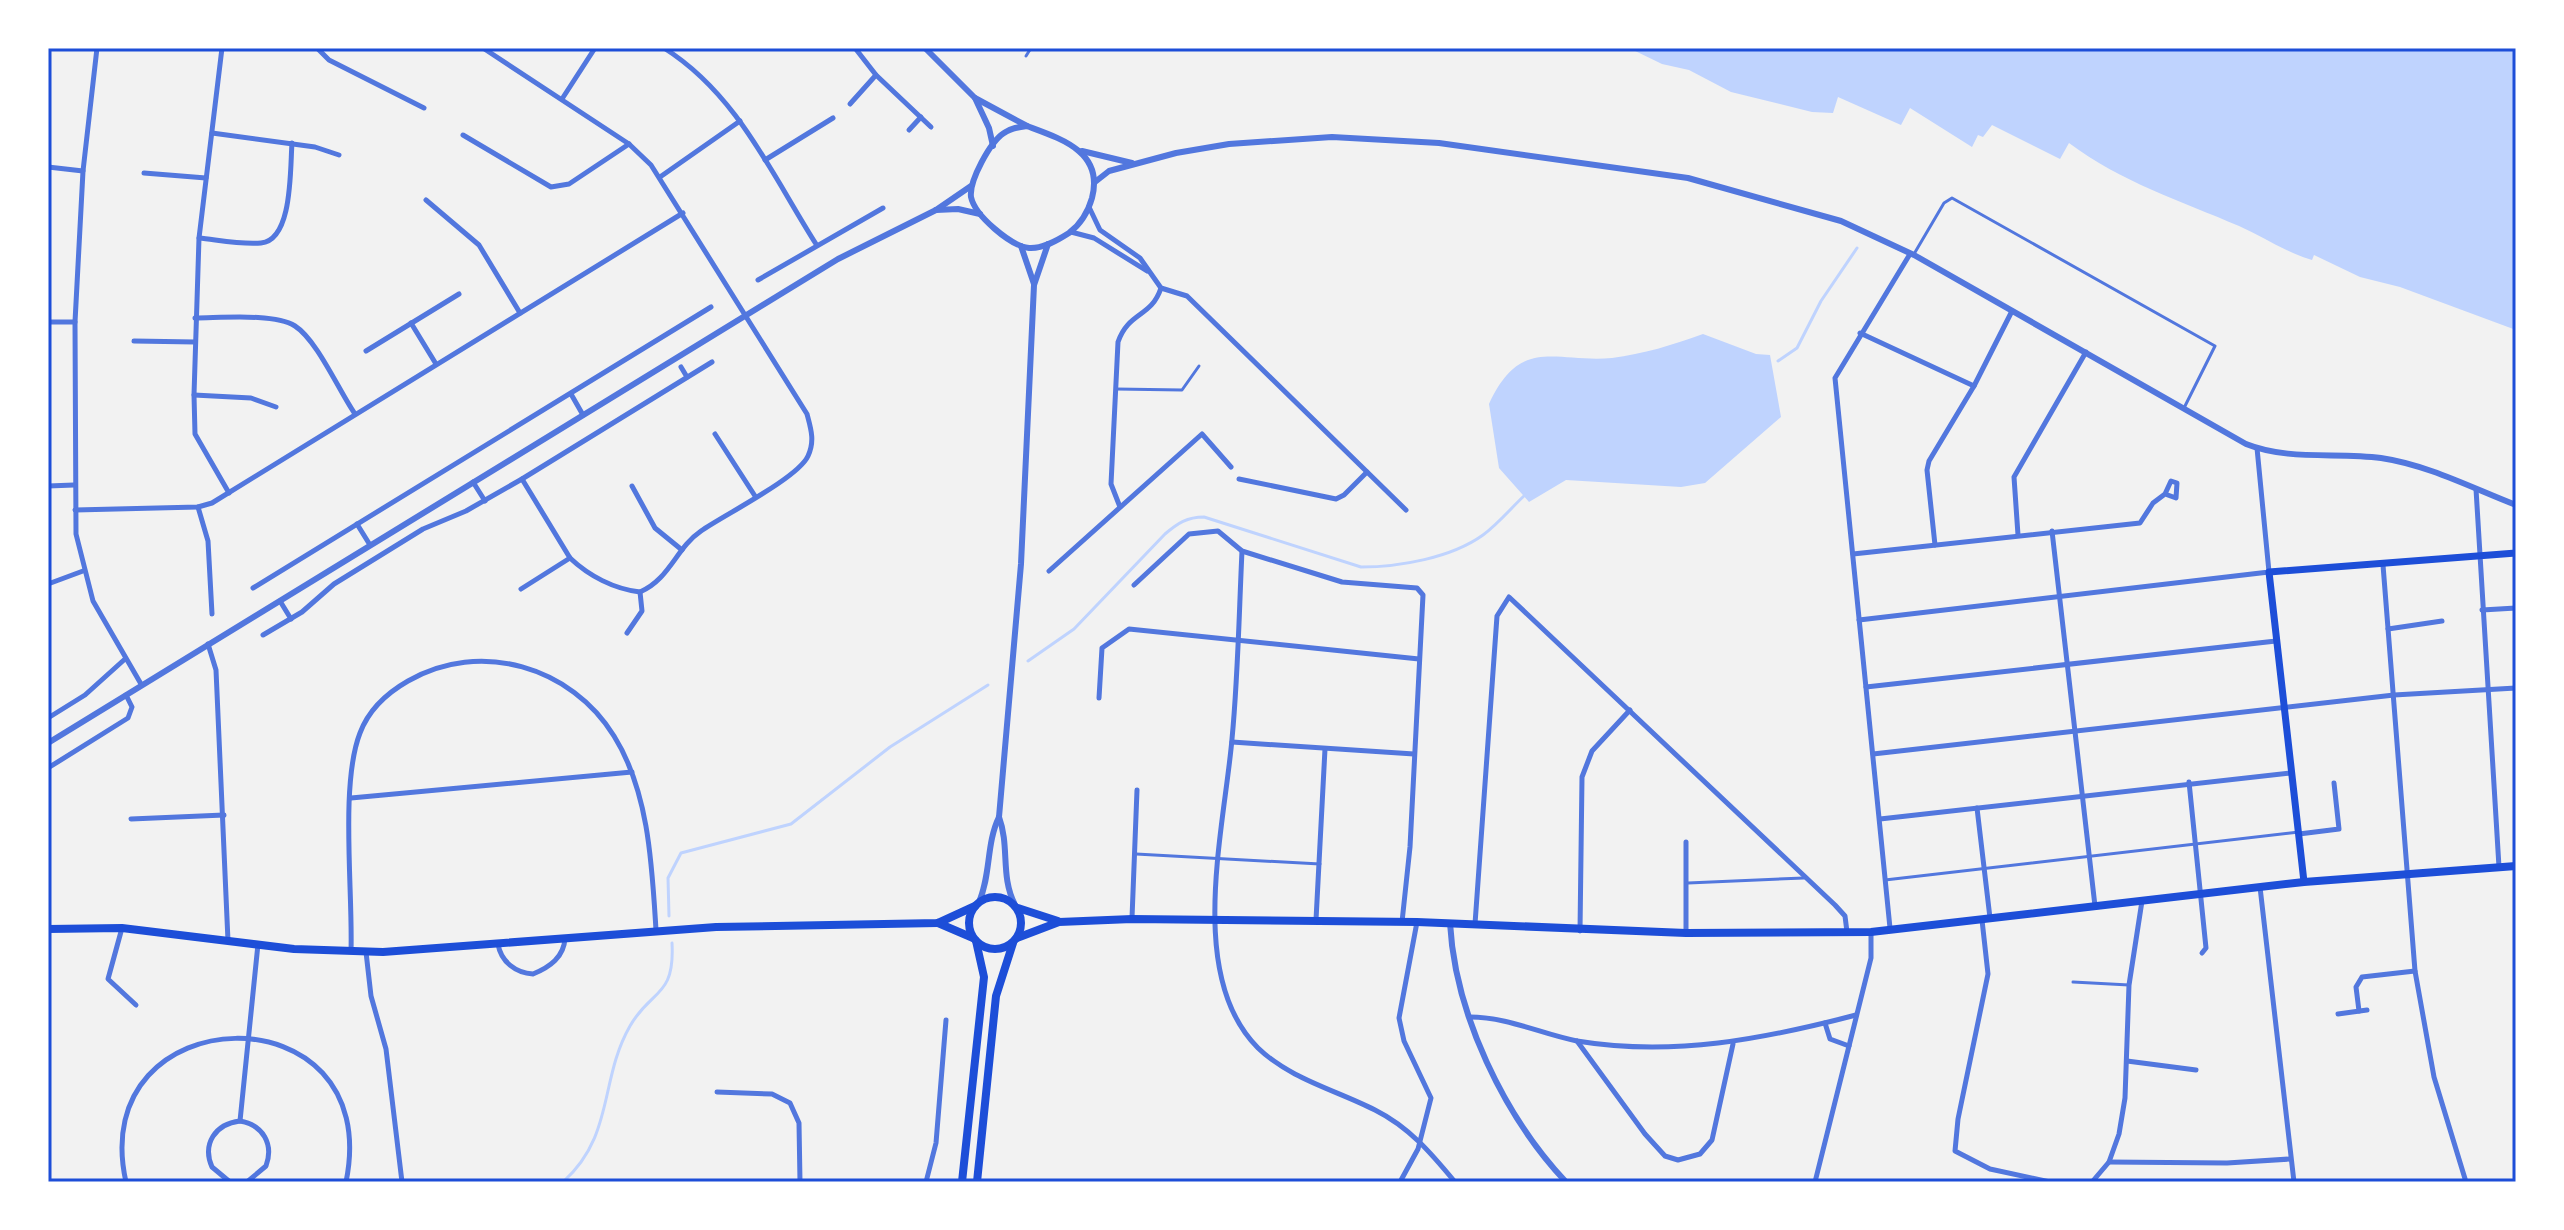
<svg xmlns="http://www.w3.org/2000/svg" width="2564" height="1230" viewBox="0 0 2564 1230" font-family="'DM Sans',sans-serif">
<style>
.water{fill:#bfd3fe}
.lines{fill:none;stroke-linecap:round;stroke-linejoin:round}
.stream{stroke:#bfd3fe;stroke-width:3}
.service{stroke:#5277de;stroke-width:3}
.minor{stroke:#5277de;stroke-width:5}
.tertiary{stroke:#5277de;stroke-width:6}
.secondary{stroke:#1d4ed8;stroke-width:7}
.primary{stroke:#1d4ed8;stroke-width:8}
.neatline{fill:none;stroke:#1d4ed8;stroke-width:3}
</style>
<rect width="100%" height="100%" fill="#f2f2f2"/>
<g class="water">
<path d="M1629 48H2516V330L2400 287 2360 277 2314 255 2312 260C2285 252 2264 237 2239 226 2181 201 2121 182 2069 143L2060 159 1992 125 1983 137 1978 135 1972 147 1910 108 1901 125 1838 97 1833 113 1812 112 1731 92 1689 70 1662 64Z"/>
<path d="M1703 334 1756 354 1770 355 1781 417 1705 483 1681 487 1566 480 1529 502 1499 468 1489 404C1521 335 1555 363 1612 358 1643 354 1673 345 1703 334Z"/>
</g>
<g class="lines">
<g class="stream">
<path d="M1778 361 1797 348 1821 301 1857 248"/>
<path d="M1028 661 1074 629 1165 534C1178 523 1187 517 1204 517L1361 567C1399 567 1451 558 1483 535 1498 524 1511 508 1525 495"/>
<path d="M669 916 668 878 681 853 791 824 890 747 988 685"/>
<path d="M563 1182C615 1135 599 1080 630 1026 651 989 675 998 672 943"/>
</g>
<g class="service">
<path d="M1026 56 1031 48"/>
<path d="M1914 254 1944 203 1952 198 2215 346 2184 408"/>
<path d="M1116 389 1182 390 1199 366"/>
<path d="M1136 854 1320 864"/>
<path d="M1885 880 2299 832"/>
<path d="M1688 883 1804 878"/>
<path d="M2073 982 2129 985"/>
</g>
<g class="minor">
<path d="M97 48 83 171 75 322 76 534 93 601 141 684"/>
<path d="M222 48 199 238 194 395 195 434 229 493"/>
<path d="M317 48 329 60 424 108"/>
<path d="M483 48 629 144 651 165 807 414C811 429 815 441 808 456 798 478 724 515 701 531 676 548 670 579 640 592 614 589 589 576 570 558L522 479"/>
<path d="M664 48C737 94 771 173 816 244"/>
<path d="M855 48 876 75 931 127"/>
<path d="M562 99 595 48"/>
<path d="M850 104 876 75"/>
<path d="M909 130 921 117"/>
<path d="M212 133 315 147 339 155"/>
<path d="M463 135 551 187 569 184 629 144"/>
<path d="M765 160 833 118"/>
<path d="M48 167 83 171"/>
<path d="M144 173 206 178"/>
<path d="M660 177 740 121"/>
<path d="M426 200 479 245 520 313"/>
<path d="M1089 207 1100 230 1140 258 1161 288 1187 296 1406 510"/>
<path d="M1071 232 1094 238 1147 271"/>
<path d="M199 238C218 240 242 245 261 243 293 240 290 168 292 143"/>
<path d="M758 280 883 208"/>
<path d="M195 318C221 318 274 313 295 326 317 340 339 391 355 414"/>
<path d="M48 322H75"/>
<path d="M411 323 436 364"/>
<path d="M1860 333 1974 386"/>
<path d="M134 341 195 342"/>
<path d="M366 351 459 294"/>
<path d="M681 367 687 377"/>
<path d="M571 394 583 415"/>
<path d="M194 395 251 398 276 407"/>
<path d="M715 434 755 496"/>
<path d="M1239 479 1336 499 1344 495 1367 472"/>
<path d="M473 482 485 501"/>
<path d="M48 486 74 485"/>
<path d="M632 486 655 528 682 550"/>
<path d="M2476 489 2499 867"/>
<path d="M198 507 208 541 212 614"/>
<path d="M1120 507 1111 484 1118 342C1129 311 1151 318 1161 288"/>
<path d="M75 510 198 507 212 503 683 213"/>
<path d="M357 524 370 545"/>
<path d="M2052 531 2095 906"/>
<path d="M2018 535 2014 477 2086 352"/>
<path d="M1935 545 1927 470 1929 461 1974 386 2012 311"/>
<path d="M1242 551C1239 614 1238 677 1232 739 1224 830 1186 976 1258 1048 1290 1079 1336 1090 1375 1110 1409 1127 1431 1153 1455 1182"/>
<path d="M1853 554 2140 523 2153 503 2165 494 2176 498 2177 483 2171 481 2165 494"/>
<path d="M2383 565 2415 971 2434 1077 2466 1182"/>
<path d="M1049 571 1202 434 1231 467"/>
<path d="M48 584 83 571"/>
<path d="M1134 585 1189 534 1218 531 1242 551 1342 582 1417 588 1423 595 1410 847 1402 922"/>
<path d="M253 588 711 307"/>
<path d="M521 589 570 558"/>
<path d="M280 601 291 619"/>
<path d="M2482 610 2516 608"/>
<path d="M1859 620 2269 572 2257 448"/>
<path d="M2388 629 2442 621"/>
<path d="M627 633 642 611 640 592"/>
<path d="M263 635 302 612 334 584 423 529 466 511 522 479 712 362"/>
<path d="M208 644 216 670 228 941"/>
<path d="M1866 687 2276 641"/>
<path d="M1099 698 1102 648 1129 629 1419 659"/>
<path d="M48 718 85 695 125 659"/>
<path d="M1232 742 1414 754"/>
<path d="M1873 754 2394 695 2516 688"/>
<path d="M48 768 128 718 132 707 126 695"/>
<path d="M2189 782 2206 948 2202 953"/>
<path d="M351 798 632 772"/>
<path d="M1977 808 1990 918"/>
<path d="M131 819 224 815"/>
<path d="M1880 819 2291 773"/>
<path d="M2299 834 2339 829 2334 783"/>
<path d="M1686 842V932"/>
<path d="M2260 887 2294 1182"/>
<path d="M1132 918 1137 790"/>
<path d="M1316 920 1325 749"/>
<path d="M1982 920 1988 974 1958 1119 1955 1151 1990 1169 2050 1182"/>
<path d="M1475 924 1497 616 1509 597 1835 905 1845 916 1847 932"/>
<path d="M122 928 108 979 136 1005"/>
<path d="M1890 928 1835 378 1910 254"/>
<path d="M1580 931 1582 777 1592 751 1630 710"/>
<path d="M498 944C501 962 516 973 533 974 550 967 564 957 565 938"/>
<path d="M351 951C353 892 340 784 360 733 369 709 387 693 408 681 480 639 572 667 614 736 649 792 652 866 656 930"/>
<path d="M366 952 371 996 386 1049 402 1182"/>
<path d="M2359 1011 2356 987 2362 977 2415 971"/>
<path d="M2338 1014 2367 1010"/>
<path d="M1470 1017C1508 1017 1541 1034 1577 1041 1673 1057 1764 1039 1856 1015"/>
<path d="M1825 1023 1830 1039 1849 1046"/>
<path d="M1577 1041 1645 1134 1665 1156 1678 1160 1700 1154 1712 1140 1733 1044"/>
<path d="M2127 1061 2196 1070"/>
<path d="M717 1092 772 1094 790 1103 799 1123 800 1182"/>
<path d="M240 1121 258 944"/>
<path d="M2109 1162 2227 1163 2290 1159"/>
<path d="M126 1182C84 995 386 986 346 1182"/>
<path d="M230 1182 212 1167C202 1144 215 1124 240 1121 263 1125 274 1144 266 1166L247 1182"/>
<path d="M926 1182 936 1143 946 1020"/>
<path d="M1400 1182 1418 1149 1431 1098 1404 1041 1399 1018 1417 922"/>
<path d="M1815 1182 1871 958V932"/>
<path d="M2092 1182 2109 1162 2119 1134 2125 1098 2129 985 2142 901"/>
</g>
<g class="tertiary">
<path d="M925 48 975 98 1027 126"/>
<path d="M975 98 989 128 993 146"/>
<path d="M1027 126C1062 139 1104 152 1092 198 1088 212 1081 224 1069 233 1058 240 1043 249 1029 248 1011 246 975 216 971 197 969 181 990 142 1004 133 1011 128 1019 127 1027 126Z"/>
<path d="M1082 151 1132 163"/>
<path d="M1095 182 1109 171 1176 153 1229 144 1332 137 1439 143 1688 178 1841 221 1914 255 2246 444C2289 461 2336 452 2381 458 2428 465 2472 488 2516 505"/>
<path d="M936 210 958 209 980 214"/>
<path d="M1021 246 1034 284"/>
<path d="M48 743 838 259 936 210 971 186"/>
<path d="M999 817C1010 847 1000 876 1015 905"/>
<path d="M979 902C991 875 986 844 999 817L1021 564 1034 285 1048 244"/>
<path d="M1450 923C1455 1014 1504 1116 1566 1182"/>
</g>
<path class="secondary" d="M2304 882 2269 572 2516 553"/>
<g class="primary">
<circle cx="995" cy="923" r="26"/>
<path d="M1018 908 1058 921"/>
<path d="M938 923 973 938"/>
<path d="M48 929 122 928 294 949 383 952 716 927 938 923 975 906"/>
<path d="M1017 938 1059 922 1132 919 1417 922 1686 933 1871 932 2304 882 2516 866"/>
<path d="M962 1182 984 977 976 941"/>
<path d="M977 1182 996 996 1013 943"/>
</g>
</g>
<rect width="2564" height="1230" fill="none" stroke="#ffffff" stroke-width="100"/>
<rect x="50" y="50" width="2464" height="1130" class="neatline"/>
</svg>
